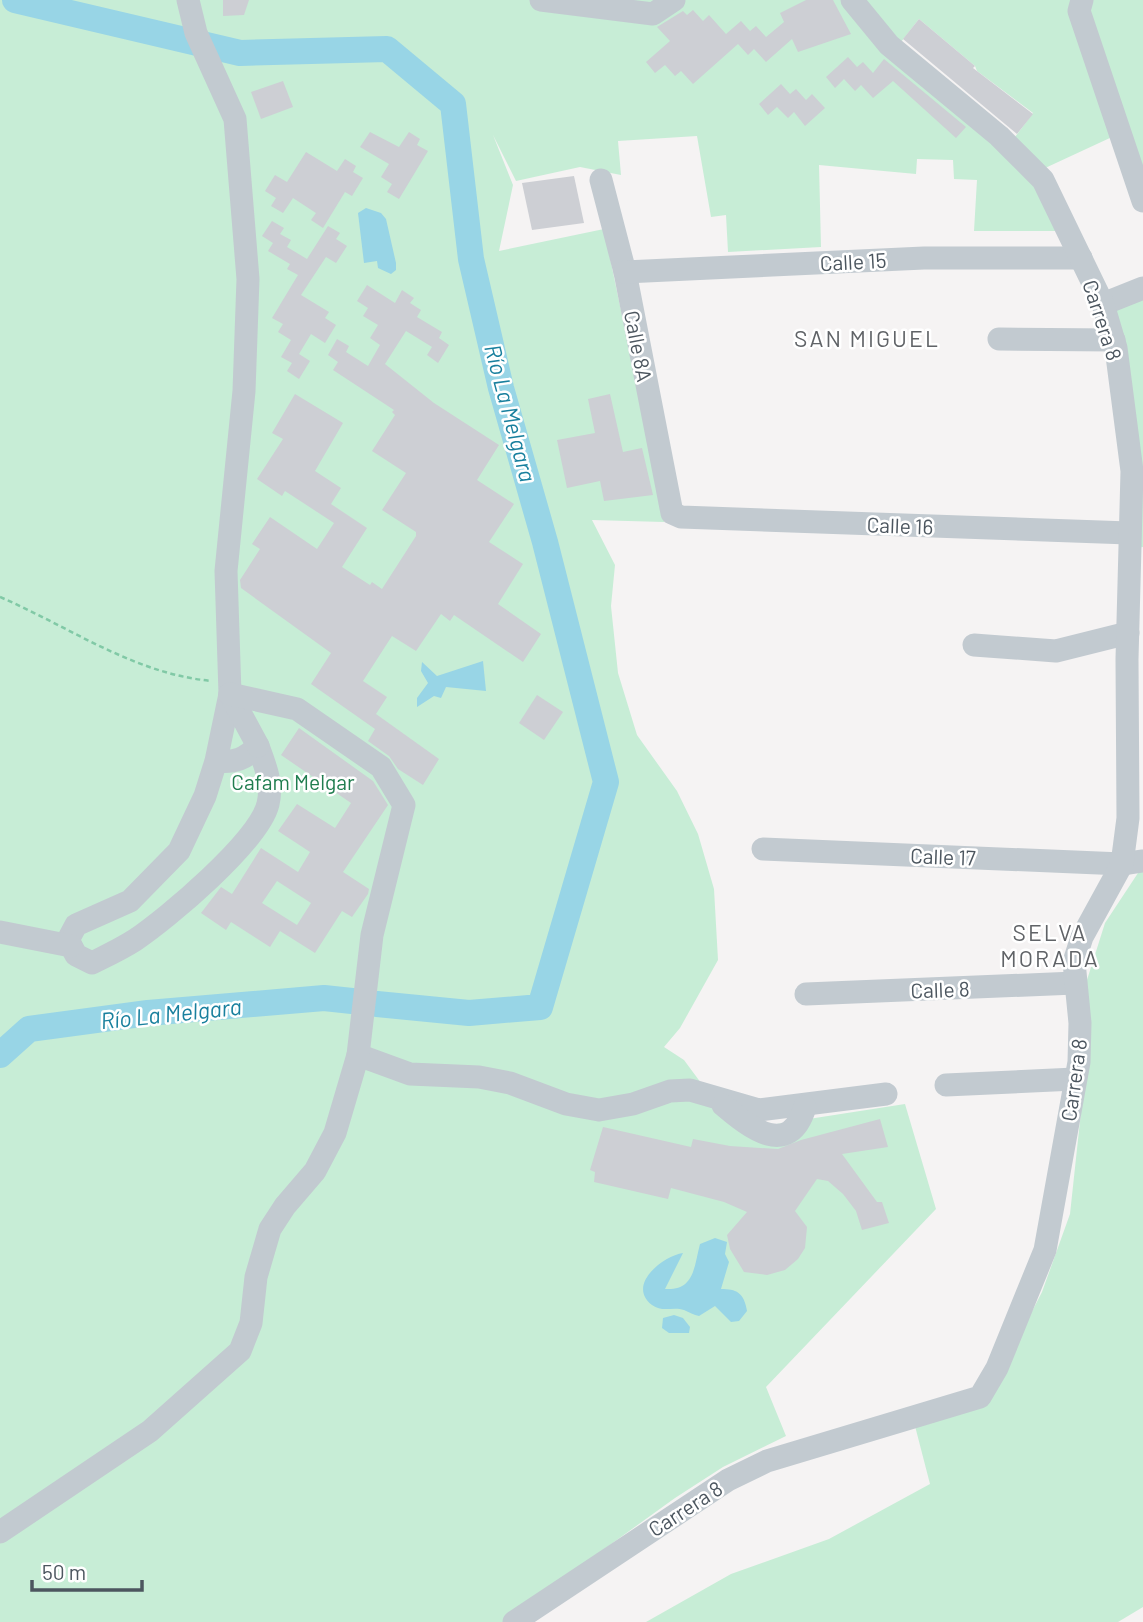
<svg xmlns="http://www.w3.org/2000/svg" width="1143" height="1622" viewBox="0 0 1143 1622" font-family="Barlow,sans-serif">
<style>
.green{fill:#c7edd6}
.water{fill:#98d5e6}
.lines{fill:none;stroke-linecap:round;stroke-linejoin:round}
.river{stroke:#98d5e6;stroke-width:26}
.building{fill:#cdcfd4;fill-rule:evenodd}
.path{stroke:#81c9a6;stroke-width:2.5;stroke-dasharray:5 3.5;stroke-linecap:butt}
.minor{stroke:#c2cad0;stroke-width:23}
.labels{text-anchor:middle;dominant-baseline:central;stroke-width:5;stroke-linejoin:round;paint-order:stroke}
.street-label{font-size:21px;fill:#4c565f;stroke:#fff}
.park-label{font-size:21px;fill:#207d4f;stroke:#fff}
.neighbourhood-label{font-size:23px;letter-spacing:2px;fill:#606367;stroke:#fff}
.water-label{font-size:23px;font-style:italic;fill:#19809e;stroke:#fff}
</style>
<rect width="100%" height="100%" fill="#f5f3f3"/>
<g class="green">
<path d="M0 0H846L1039 183 1061 231H974L977 180 954 179 953 160 917 159 916 174 819 165 821 247 728 252 726 215 711 217 697 136 618 141 621 175 580 167 516 181 493 135 513 185 499 251 604 229 664 517V522L592 520 615 565 611 606 618 673 637 735 677 791 698 834 714 889 718 960 680 1028 664 1047 684 1060 718 1106 758 1127 905 1104 936 1209 766 1387 786 1436 723 1467 675 1498 503 1622H0Z"/>
<path d="M864 0H1143V202L1112 137 1043 169 1015 137 1033 113 977 71 975 66 919 19 901 42Z"/>
<path d="M1143 299V547L1135 548 1107 307Z"/>
<path d="M1143 871V1607L1118 1622H646L731 1574 829 1539 930 1484 915 1426 986 1401 1042 1292 1070 1214 1084 1084 1087 980 1105 923 1138 873Z"/>
</g>
<g class="water">
<path d="M366 208 381 213 386 219 396 263V270L391 274 378 268 377 261 364 263 358 213Z"/>
<path d="M483 661 486 691 446 687 441 698 434 696 417 707V698L428 683 421 671 422 662 437 676Z"/>
<path d="M715 1238 727 1242 725 1254 729 1262 721 1289C736 1289 744 1292 747 1311L739 1321 731 1322 715 1306 699 1316C694 1315 689 1312 684 1310 673 1306 663 1313 652 1305 626 1285 663 1256 683 1253L665 1289C695 1291 694 1266 700 1244Z"/>
<path d="M674 1315 683 1318 690 1327 689 1333H669L662 1328 663 1318Z"/>
</g>
<g class="lines">
<g class="river">
<path d="M15 0 240 53 387 49 453 104 471 259 501 388 545 542 606 782 540 1007 469 1013 377 1004"/>
<path d="M0 1055 29 1029 148 1013 324 998 352 1001"/>
</g>
</g>
<g class="building">
<path d="M223 0H249L244 15 223 16Z"/>
<path d="M806 0H833L851 34 798 52 792 39 766 62 754 49 748 55 738 44 693 84 681 71 675 76 665 65 655 73 646 62 670 41 657 27 683 11 687 15 693 10 703 21 709 15 726 34 741 21 750 31 756 26 766 37 784 22 780 13Z"/>
<path d="M919 19 975 66 973 68 1033 114 1017 134 903 39Z"/>
<path d="M848 57 857 67 863 62 873 73 884 59 966 127 956 138 893 81 873 98 861 85 855 91 844 79 835 88 826 77Z"/>
<path d="M283 81 293 107 261 119 251 92Z"/>
<path d="M781 84 790 94 796 89 806 100 812 94 825 108 805 126 794 112 788 118 777 107 768 115 759 104Z"/>
<path d="M370 132 399 147 409 132 420 139 417 145 428 151 399 199 387 192 392 184 381 177 389 164 360 147Z"/>
<path d="M306 152 337 171 345 159 356 166 353 172 363 178 352 196 345 192 323 228 311 220 316 213 293 198 283 213 271 206 276 198 265 191 275 175 287 182Z"/>
<path d="M574 176 584 223 532 230 522 183Z"/>
<path d="M272 221 284 228 280 234 291 240 287 247 307 259 328 226 340 233 336 239 347 246 336 263 326 257 301 295 329 312 325 318 336 325 325 343 311 334 299 354 310 361 299 379 287 371 292 363 281 357 291 340 278 332 283 324 272 318 298 275 287 269 290 264 268 251 273 243 262 236Z"/>
<path d="M367 285 395 303 402 290 414 298 410 303 421 310 417 317 442 332 439 338 449 345 438 363 427 355 432 347 406 331 385 364 434 403 499 445 477 480 514 504 489 542 523 564 498 604 541 634 523 662 454 615 450 621 441 614 416 651 392 636 363 681 387 697 376 714 439 759 423 785 398 769 389 756 368 741 375 729 311 684 331 653 241 588 240 580 260 549 252 544 270 517 317 549 334 523 285 491 282 496 257 479 283 439 272 433 295 394 343 423 315 471 341 488 331 504 367 528 342 567 370 585 372 582 382 589 416 536V532L382 510 406 473 372 451 395 415 392 412 394 410 333 370 338 362 328 355 337 339 349 346 346 352 368 366 380 345 370 338 378 325 363 316 368 308 357 301Z"/>
<path d="M610 394 623 452 642 448 653 495 604 501 600 481 567 488 557 440 595 433 588 399Z"/>
<path d="M537 695 563 712 544 740 519 723Z"/>
<path d="M299 728 373 781 388 805 343 872 369 889 368 894 352 917 342 911 315 953 280 931 270 947 231 922 226 930 201 913 221 887 232 894 261 848 298 872 310 852 278 831 297 804 335 828 351 803 281 755ZM277 881 311 903 297 925 262 903Z"/>
<path d="M880 1119 888 1147 842 1154 877 1202H882L889 1223 862 1230 856 1211 843 1194 828 1181 817 1179 795 1211 807 1227 805 1248 798 1259 785 1270 767 1275 744 1272 730 1249 727 1235 747 1212 724 1202 671 1188 668 1199 594 1182 595 1172 590 1170 603 1127 691 1147 693 1139 730 1146 778 1149 801 1140Z"/>
</g>
<g class="lines">
<path class="path" d="M0 597C70 627 134 674 212 681"/>
<g class="minor">
<path d="M188 0 196 33 235 119 248 279 244 391 226 571 230 694 216 761 205 796 179 851 130 901 76 925 68 940 76 955 92 963C106 956 121 949 135 940 168 918 259 841 268 804 273 784 265 765 258 746 245 759 235 763 216 761"/>
<path d="M541 0 653 14 674 0"/>
<path d="M1082 0 1079 11 1143 201"/>
<path d="M601 180 625 272 672 513 681 517 1129 533"/>
<path d="M625 272 924 258H1081"/>
<path d="M1103 304 1143 288"/>
<path d="M999 339 1114 340"/>
<path d="M974 645 1056 651 1128 633"/>
<path d="M230 694 258 746"/>
<path d="M763 849 1122 864 1143 861"/>
<path d="M0 932 71 946"/>
<path d="M806 994 1075 983"/>
<path d="M358 1055 410 1074 479 1077 510 1083 566 1104 599 1110 633 1104 670 1091 690 1090 759 1110 886 1094"/>
<path d="M946 1085 1075 1079"/>
<path d="M723 1105C750 1128 789 1159 805 1107"/>
<path d="M0 1532 150 1431 240 1351 251 1323 256 1277 270 1229 285 1206 315 1171 335 1133 358 1055 372 935 404 805 381 767 297 709 230 694"/>
<path d="M514 1622 728 1480 767 1461 980 1397 997 1368 1045 1250 1079 1062 1080 1023 1074 962 1082 937 1122 864 1128 818 1127 659 1132 471 1116 348 1103 304 1043 180 999 136 889 45 852 0"/>
</g>
</g>
<g class="labels">
<g class="street-label">
<text transform="translate(853 261) rotate(-3)">Calle 15</text>
<text transform="translate(1103 320) rotate(72)">Carrera 8</text>
<text transform="translate(639 346) rotate(79)">Calle 8A</text>
<text transform="translate(900 525) rotate(2)">Calle 16</text>
<text transform="translate(943 856) rotate(2)">Calle 17</text>
<text transform="translate(940 989) rotate(-2)">Calle 8</text>
<text transform="translate(1073 1080) rotate(-82)">Carrera 8</text>
<text transform="translate(685 1508) rotate(-33)">Carrera 8</text>
</g>
<g class="park-label">
<text x="293" y="781">Cafam Melgar</text>
</g>
<g class="neighbourhood-label">
<text x="867" y="338">SAN MIGUEL</text>
<text x="1050" y="932">SELVA<tspan x="1050" dy="26">MORADA</tspan></text>
</g>
<g class="water-label">
<text transform="translate(511 413) rotate(75)">Río La Melgara</text>
<text transform="translate(171 1013) rotate(-6)">Río La Melgara</text>
</g>
</g>
<path d="M32 1580v10h110v-10" fill="none" stroke="#4c565f" stroke-width="3.5"/>
<text x="42" y="1580" font-size="21" fill="#4c565f" stroke="#ffffff" stroke-width="5" paint-order="stroke">50 m</text>
</svg>
